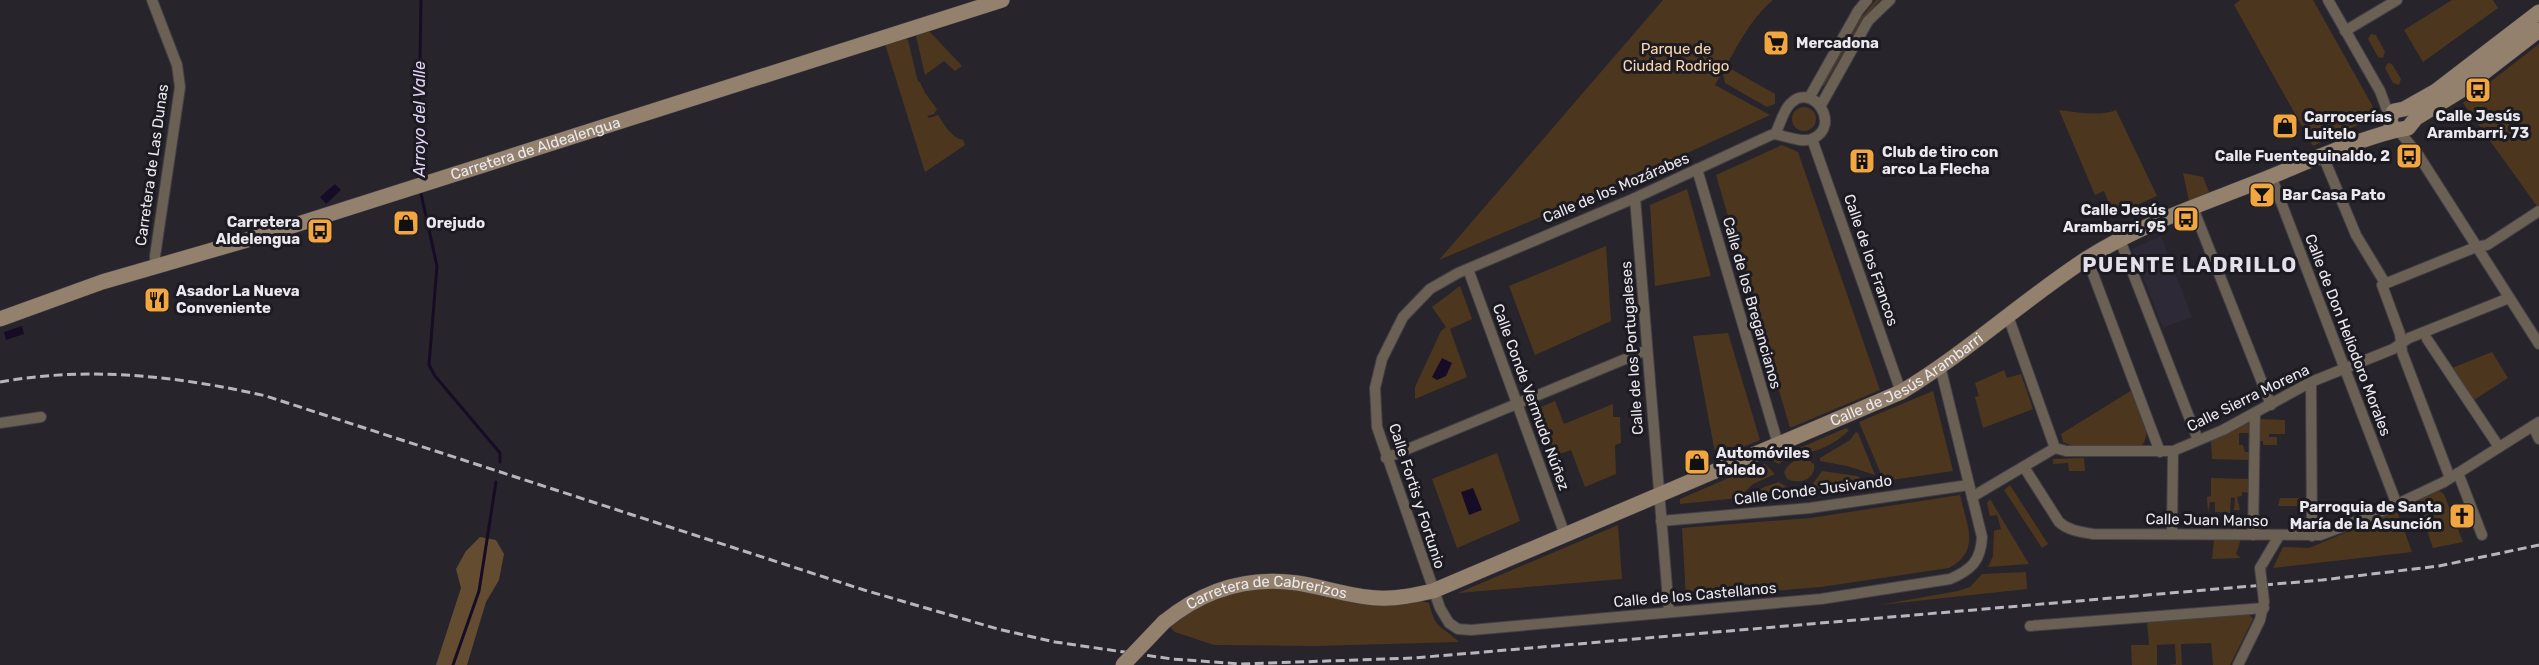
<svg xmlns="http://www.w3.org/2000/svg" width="2539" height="665" viewBox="0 0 2539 665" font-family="Rubik,sans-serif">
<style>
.built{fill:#2e2937}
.green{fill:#4c371e}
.forest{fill:#644c30}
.water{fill:#170c26}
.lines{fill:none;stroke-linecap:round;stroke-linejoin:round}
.stream{stroke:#170c26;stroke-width:3}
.street-casing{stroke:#424047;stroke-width:12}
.secondary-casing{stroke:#424047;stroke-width:16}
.street{stroke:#6b6054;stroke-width:10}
.secondary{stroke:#93816d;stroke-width:15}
.rail{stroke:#b8b6bb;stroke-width:3;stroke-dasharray:9 4.5;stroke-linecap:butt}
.street-bridge-casing{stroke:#424047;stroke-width:12;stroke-linecap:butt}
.secondary-bridge-casing{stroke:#424047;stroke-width:16;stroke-linecap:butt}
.street-bridge{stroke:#6b6054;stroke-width:10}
.secondary-bridge{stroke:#93816d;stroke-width:15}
.labels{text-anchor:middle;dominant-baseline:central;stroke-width:6;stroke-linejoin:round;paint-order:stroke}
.poi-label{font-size:15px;font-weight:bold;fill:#ebe9ee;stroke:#1d1b22;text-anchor:start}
.park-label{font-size:15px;fill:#fad6ae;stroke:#1d1b22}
.street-label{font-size:15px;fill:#ebe9ee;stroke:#1d1b22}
.water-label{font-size:16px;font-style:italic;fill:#e1d4f7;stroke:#1d1b22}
.district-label{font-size:21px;font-weight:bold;letter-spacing:1.5px;fill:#e4e0ea;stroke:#1d1b22}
</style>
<rect width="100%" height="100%" fill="#27242c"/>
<path class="built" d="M2161 236 2192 317 2163 328 2132 249Z"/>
<g class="green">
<path d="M1663 0H1773C1745 24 1734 55 1715 85L1770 115 1644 173 1439 260Z"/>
<path d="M1876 0H1880L1862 21 1824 86 1822 85 1859 20Z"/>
<path d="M2240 0H2313L2372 105 2374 111 2371 119 2313 146 2234 5Z"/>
<path d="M2452 0H2493L2498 8 2423 62 2404 30Z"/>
<path d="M929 31 962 66 955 71 944 61 925 75 916 36Z"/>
<path d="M2371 34 2376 35 2385 52 2383 58 2378 57 2368 39Z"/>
<path d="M905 38 908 40 918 82H920L925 93 937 109 934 114 927 116 929 118 938 115C944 125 952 138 963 140L965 145 925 172 885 44Z"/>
<path d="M2539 44V209L2463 103Z"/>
<path d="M2388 63 2392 64 2401 79 2399 85 2393 83 2385 68Z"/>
<path d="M1731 69 1775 94V104L1767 107 1725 83 1723 74Z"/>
<circle cx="1804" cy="119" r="12"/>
<path d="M2059 110C2077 112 2098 117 2116 110L2157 196 2114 215 2104 191 2095 195Z"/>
<path d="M1782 145 1798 152 1880 390 1790 428 1716 175Z"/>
<path d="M2183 173 2203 177 2209 192 2189 201Z"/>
<path d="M1687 189 1711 276 1655 286 1650 205Z"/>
<path d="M1606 246 1611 321 1535 355 1509 286Z"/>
<path d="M1460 286 1472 319 1450 329 1467 377 1415 399V387L1441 331 1446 327 1432 307Z"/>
<path d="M1728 333 1760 440 1716 458 1693 336Z"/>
<path d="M2492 352 2508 378 2474 400 2452 368Z"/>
<path d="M2004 370 2007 378 2021 374 2033 409 1983 428 1975 397 1979 396 1975 383Z"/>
<path d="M2132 390C2138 406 2154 431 2142 445L2073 446 2063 442 2061 434Z"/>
<path d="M1933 391 1953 471 1884 481 1859 422Z"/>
<path d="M1555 401 1564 424 1613 404V417H1620L1621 443 1615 445 1616 474 1585 487 1571 450 1551 457 1534 410Z"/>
<path d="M2260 419 2285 420V434H2269V437H2277V445H2263V441H2260Z"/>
<path d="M2250 422V433H2239V445H2243L2245 452H2250V460L2212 459 2211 441Z"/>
<path d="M1846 428 1849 430C1841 439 1823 450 1810 452 1794 454 1792 452 1779 464L1773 461 1774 459Z"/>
<path d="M1856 432 1858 433 1875 475 1847 466 1820 461V458L1850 440Z"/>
<path d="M1497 453 1520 521 1457 548 1432 479Z"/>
<path d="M1805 458 1814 464C1816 479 1800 485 1787 479L1784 472C1788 463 1796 459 1805 458Z"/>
<path d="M2084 458 2085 471H2069L2068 463 2053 464V459Z"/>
<path d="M1761 464H1765L1775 474 1753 484 1738 498 1680 504V499Z"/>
<path d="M1822 471 1857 476 1871 483 1812 492V485Z"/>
<path d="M2211 478 2250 479V493L2242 492V496L2237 497 2240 510H2234L2235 498 2231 497 2230 513 2215 512V502H2210L2208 513 2207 497 2211 496Z"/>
<path d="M1779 482 1790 489H1802L1804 492 1749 497 1764 487Z"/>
<path d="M2010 485 2048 544 2042 548 2004 490Z"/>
<path d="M2439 491 2444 494 2463 542 2433 548 2417 501Z"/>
<path d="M1960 495C1966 525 1982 550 1949 568L1821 587 1686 598 1682 528 1810 518Z"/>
<path d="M2280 498H2307V506H2278Z"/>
<path d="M1990 499 2029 564 1988 567 1993 556 1994 531 2001 529 1997 515 1990 516 1987 503Z"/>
<path d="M2397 511 2412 552 2273 568 2283 547 2309 548Z"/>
<path d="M1618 525 1622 579 1458 593Z"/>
<path d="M2214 539H2241L2236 554 2241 558 2212 559Z"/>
<path d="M2026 572 2027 589 1879 605 1958 591 1970 587 1982 574Z"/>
<path d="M1273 587 1422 601 1429 603C1436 632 1442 625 1459 642L1317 646 1214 645 1175 632 1168 625 1181 616 1227 594Z"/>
<path d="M2248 613 2253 619 2230 665H2213L2211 643 2181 644 2182 665H2168L2176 664 2175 644 2157 645V665H2132L2131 645H2149L2147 622Z"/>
</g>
<path class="forest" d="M480 537 496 540 504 554 499 580 486 602 467 665H436L461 588 456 569 466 551Z"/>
<g class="water">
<path d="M335 184 341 190 326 204 320 197Z"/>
<path d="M22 326 24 334 6 340 4 332Z"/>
<path d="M1442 358 1452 363 1446 376 1437 380 1432 377Z"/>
<path d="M1473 488 1482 510 1469 515 1461 492Z"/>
</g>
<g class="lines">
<g class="stream">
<path d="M418 179 421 0"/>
<path d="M420 189 437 266 429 365 435 376 500 453V462"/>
<path d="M453 665 479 591 496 482"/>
</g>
<g class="street-casing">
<g id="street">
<path d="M152 0 177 65 180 87 155 256 156 267"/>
<path d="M2328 0 2380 91 2390 118"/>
<path d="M2345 31 2397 0"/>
<path d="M1809 98 1858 11 1867 0"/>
<path d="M1821 105 1868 21 1890 0"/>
<path d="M2398 130 2417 153 2539 344"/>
<path d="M1775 134C1780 125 1783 111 1790 104 1812 80 1843 126 1812 139 1802 143 1785 136 1775 134L1771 135 1635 198 1458 273 1430 289 1403 317 1382 359 1375 388 1377 427 1440 608 1449 623 1458 629 1471 630 1821 599 1950 579C1971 570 1981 561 1982 537L1940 366"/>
<path d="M1812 139 1901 392"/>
<path d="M2323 156 2356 235 2385 283"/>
<path d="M1697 169 1778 444"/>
<path d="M2271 176 2397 505"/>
<path d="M1635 198 1669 612"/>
<path d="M2193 208 2271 405"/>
<path d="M2120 240 2198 440"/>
<path d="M2087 258 2160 452"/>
<path d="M1468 269 1565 535"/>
<path d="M2008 316 2055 448"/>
<path d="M2427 339 2499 447"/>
<path d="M2311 382 2312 536"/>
<path d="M0 423 41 417"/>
<path d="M2533 426 2539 439"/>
<path d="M1386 458 1647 350"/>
<path d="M2024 467 2059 522C2069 531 2081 532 2093 534L2320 535 2374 515 2444 482 2539 422"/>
<path d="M2458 473 2482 535"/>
<path d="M2450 478 2402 352 2400 334 2382 285 2476 247 2487 245 2539 211"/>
<path d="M1972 497 2055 448 2066 451H2173L2223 430 2311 382 2393 349 2409 338 2509 298"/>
<path d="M1661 521 1810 508 1969 485"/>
<path d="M2172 534 2173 451"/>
<path d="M2253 535 2255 413"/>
<path d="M2260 568 2279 536"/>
<path d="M2030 626 2264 608"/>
<path d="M2238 665 2260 620 2264 602"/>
</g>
</g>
<g class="secondary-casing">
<g id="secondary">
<path d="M2539 12 2436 91 2404 109 2394 111 2390 118 2391 125 2397 130 2408 128 2416 118 2460 91 2539 30"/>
<path id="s1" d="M0 319 102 282 254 238 1002 0"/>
<path id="s2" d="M1164 622C1202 591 1247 576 1297 583 1324 587 1351 597 1378 598 1397 599 1415 595 1433 591L1901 392C1966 353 2022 301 2086 259 2139 225 2202 204 2260 181 2305 163 2350 142 2397 130"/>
</g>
</g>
<use href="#street" class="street"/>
<use href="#secondary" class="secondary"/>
<path class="rail" d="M0 382C89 366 178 376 266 396L864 590 998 629 1055 642 1172 659 1241 664 1414 658 2322 580 2439 566 2539 545"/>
<g class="street-bridge-casing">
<path id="street-bridge" d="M2260 568 2264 601"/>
</g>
<g class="secondary-bridge-casing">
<path id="secondary-bridge" d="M1123 665 1164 622"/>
</g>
<use href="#street-bridge" class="street-bridge"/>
<use href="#secondary-bridge" class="secondary-bridge"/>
</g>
<defs>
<g id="supermarket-square" transform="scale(1.35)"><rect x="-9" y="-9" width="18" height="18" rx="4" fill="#f1a640" stroke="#1d1b22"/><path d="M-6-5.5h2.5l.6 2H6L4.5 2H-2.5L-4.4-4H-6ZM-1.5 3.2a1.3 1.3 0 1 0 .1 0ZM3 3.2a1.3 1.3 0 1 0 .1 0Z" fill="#111"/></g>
<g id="bus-square" transform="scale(1.35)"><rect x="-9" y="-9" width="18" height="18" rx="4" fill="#f1a640" stroke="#1d1b22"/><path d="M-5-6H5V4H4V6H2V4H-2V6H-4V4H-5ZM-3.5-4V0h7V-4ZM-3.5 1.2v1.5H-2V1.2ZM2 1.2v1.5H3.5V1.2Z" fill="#111"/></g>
<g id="shop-square" transform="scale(1.35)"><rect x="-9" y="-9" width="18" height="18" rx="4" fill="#f1a640" stroke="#1d1b22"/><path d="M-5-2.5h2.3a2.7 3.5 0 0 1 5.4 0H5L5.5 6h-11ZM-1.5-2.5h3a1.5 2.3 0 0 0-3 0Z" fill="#111"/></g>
<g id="building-square" transform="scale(1.35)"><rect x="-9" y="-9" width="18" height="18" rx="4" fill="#f1a640" stroke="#1d1b22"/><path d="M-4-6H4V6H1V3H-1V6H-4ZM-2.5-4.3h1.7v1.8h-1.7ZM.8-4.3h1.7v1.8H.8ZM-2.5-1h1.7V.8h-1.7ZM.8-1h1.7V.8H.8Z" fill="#111"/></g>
<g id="bar-square" transform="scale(1.35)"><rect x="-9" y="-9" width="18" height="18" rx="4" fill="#f1a640" stroke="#1d1b22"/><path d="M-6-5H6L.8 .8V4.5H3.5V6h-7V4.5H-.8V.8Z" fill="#111"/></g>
<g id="restaurant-square" transform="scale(1.35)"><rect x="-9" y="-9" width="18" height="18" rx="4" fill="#f1a640" stroke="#1d1b22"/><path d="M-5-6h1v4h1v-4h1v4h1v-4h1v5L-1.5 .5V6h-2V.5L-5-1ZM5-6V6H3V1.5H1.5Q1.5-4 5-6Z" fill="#111"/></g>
<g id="church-square" transform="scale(1.35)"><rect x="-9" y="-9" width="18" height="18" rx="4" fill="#f1a640" stroke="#1d1b22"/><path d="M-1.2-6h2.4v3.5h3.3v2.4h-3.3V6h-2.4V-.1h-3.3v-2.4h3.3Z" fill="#111"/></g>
</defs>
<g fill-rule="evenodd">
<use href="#supermarket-square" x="1776" y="43"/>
<use href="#bus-square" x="2478" y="90"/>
<use href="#shop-square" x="2285" y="126"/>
<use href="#bus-square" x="2409" y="156"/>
<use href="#building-square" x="1862" y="161"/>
<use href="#bar-square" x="2262" y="195"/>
<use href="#bus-square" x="2186" y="219"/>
<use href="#shop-square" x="406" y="223"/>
<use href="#bus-square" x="320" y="231"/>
<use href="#restaurant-square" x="157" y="300"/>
<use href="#shop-square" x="1697" y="462"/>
<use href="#church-square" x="2462" y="516"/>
</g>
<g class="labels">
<g class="poi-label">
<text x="1796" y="43">Mercadona</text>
<text x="2478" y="116" text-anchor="middle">Calle Jesús<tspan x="2478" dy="17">Arambarri, 73</tspan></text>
<text x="2304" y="117">Carrocerías<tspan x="2304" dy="17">Luitelo</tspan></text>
<text x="1882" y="152">Club de tiro con<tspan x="1882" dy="17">arco La Flecha</tspan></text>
<text x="2390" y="156" text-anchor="end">Calle Fuenteguinaldo, 2</text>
<text x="2282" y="195">Bar Casa Pato</text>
<text x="2166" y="210" text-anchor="end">Calle Jesús<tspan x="2166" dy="17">Arambarri, 95</tspan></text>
<text x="300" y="222" text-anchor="end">Carretera<tspan x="300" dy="17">Aldelengua</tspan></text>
<text x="426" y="223">Orejudo</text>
<text x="176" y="291">Asador La Nueva<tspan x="176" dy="17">Conveniente</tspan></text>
<text x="1716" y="453">Automóviles<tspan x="1716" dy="17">Toledo</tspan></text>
<text x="2442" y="507" text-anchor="end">Parroquia de Santa<tspan x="2442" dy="17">María de la Asunción</tspan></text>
</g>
<g class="park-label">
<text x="1676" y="49">Parque de<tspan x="1676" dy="17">Ciudad Rodrigo</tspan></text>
</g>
<g class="street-label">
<text stroke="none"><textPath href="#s1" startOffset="562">Carretera de Aldealengua</textPath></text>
<text transform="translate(152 165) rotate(-82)">Carretera de Las Dunas</text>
<text transform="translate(1616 188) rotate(-23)">Calle de los Mozárabes</text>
<text transform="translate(1871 260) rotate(71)">Calle de los Francos</text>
<text transform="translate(1752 303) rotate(74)">Calle de los Bregancianos</text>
<text transform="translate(2348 335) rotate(69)">Calle de Don Heliodoro Morales</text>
<text transform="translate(1632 348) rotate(-94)">Calle de los Portugaleses</text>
<text stroke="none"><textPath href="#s2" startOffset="800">Calle de Jesús Arambarri</textPath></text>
<text transform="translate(1531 397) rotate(70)">Calle Conde Vermudo Núñez</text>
<text transform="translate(2248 398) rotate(-26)">Calle Sierra Morena</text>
<text transform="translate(1813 490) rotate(-7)">Calle Conde Jusivando</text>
<text transform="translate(1417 496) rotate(72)">Calle Fortis y Fortunio</text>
<text transform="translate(2207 520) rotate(1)">Calle Juan Manso</text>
<text transform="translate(1695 595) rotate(-5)">Calle de los Castellanos</text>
<text stroke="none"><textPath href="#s2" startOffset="111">Carretera de Cabrerizos</textPath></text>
</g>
<g class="water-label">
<text transform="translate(419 119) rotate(-90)">Arroyo del Valle</text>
</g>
<g class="district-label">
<text x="2190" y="264">PUENTE LADRILLO</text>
</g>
</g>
</svg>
